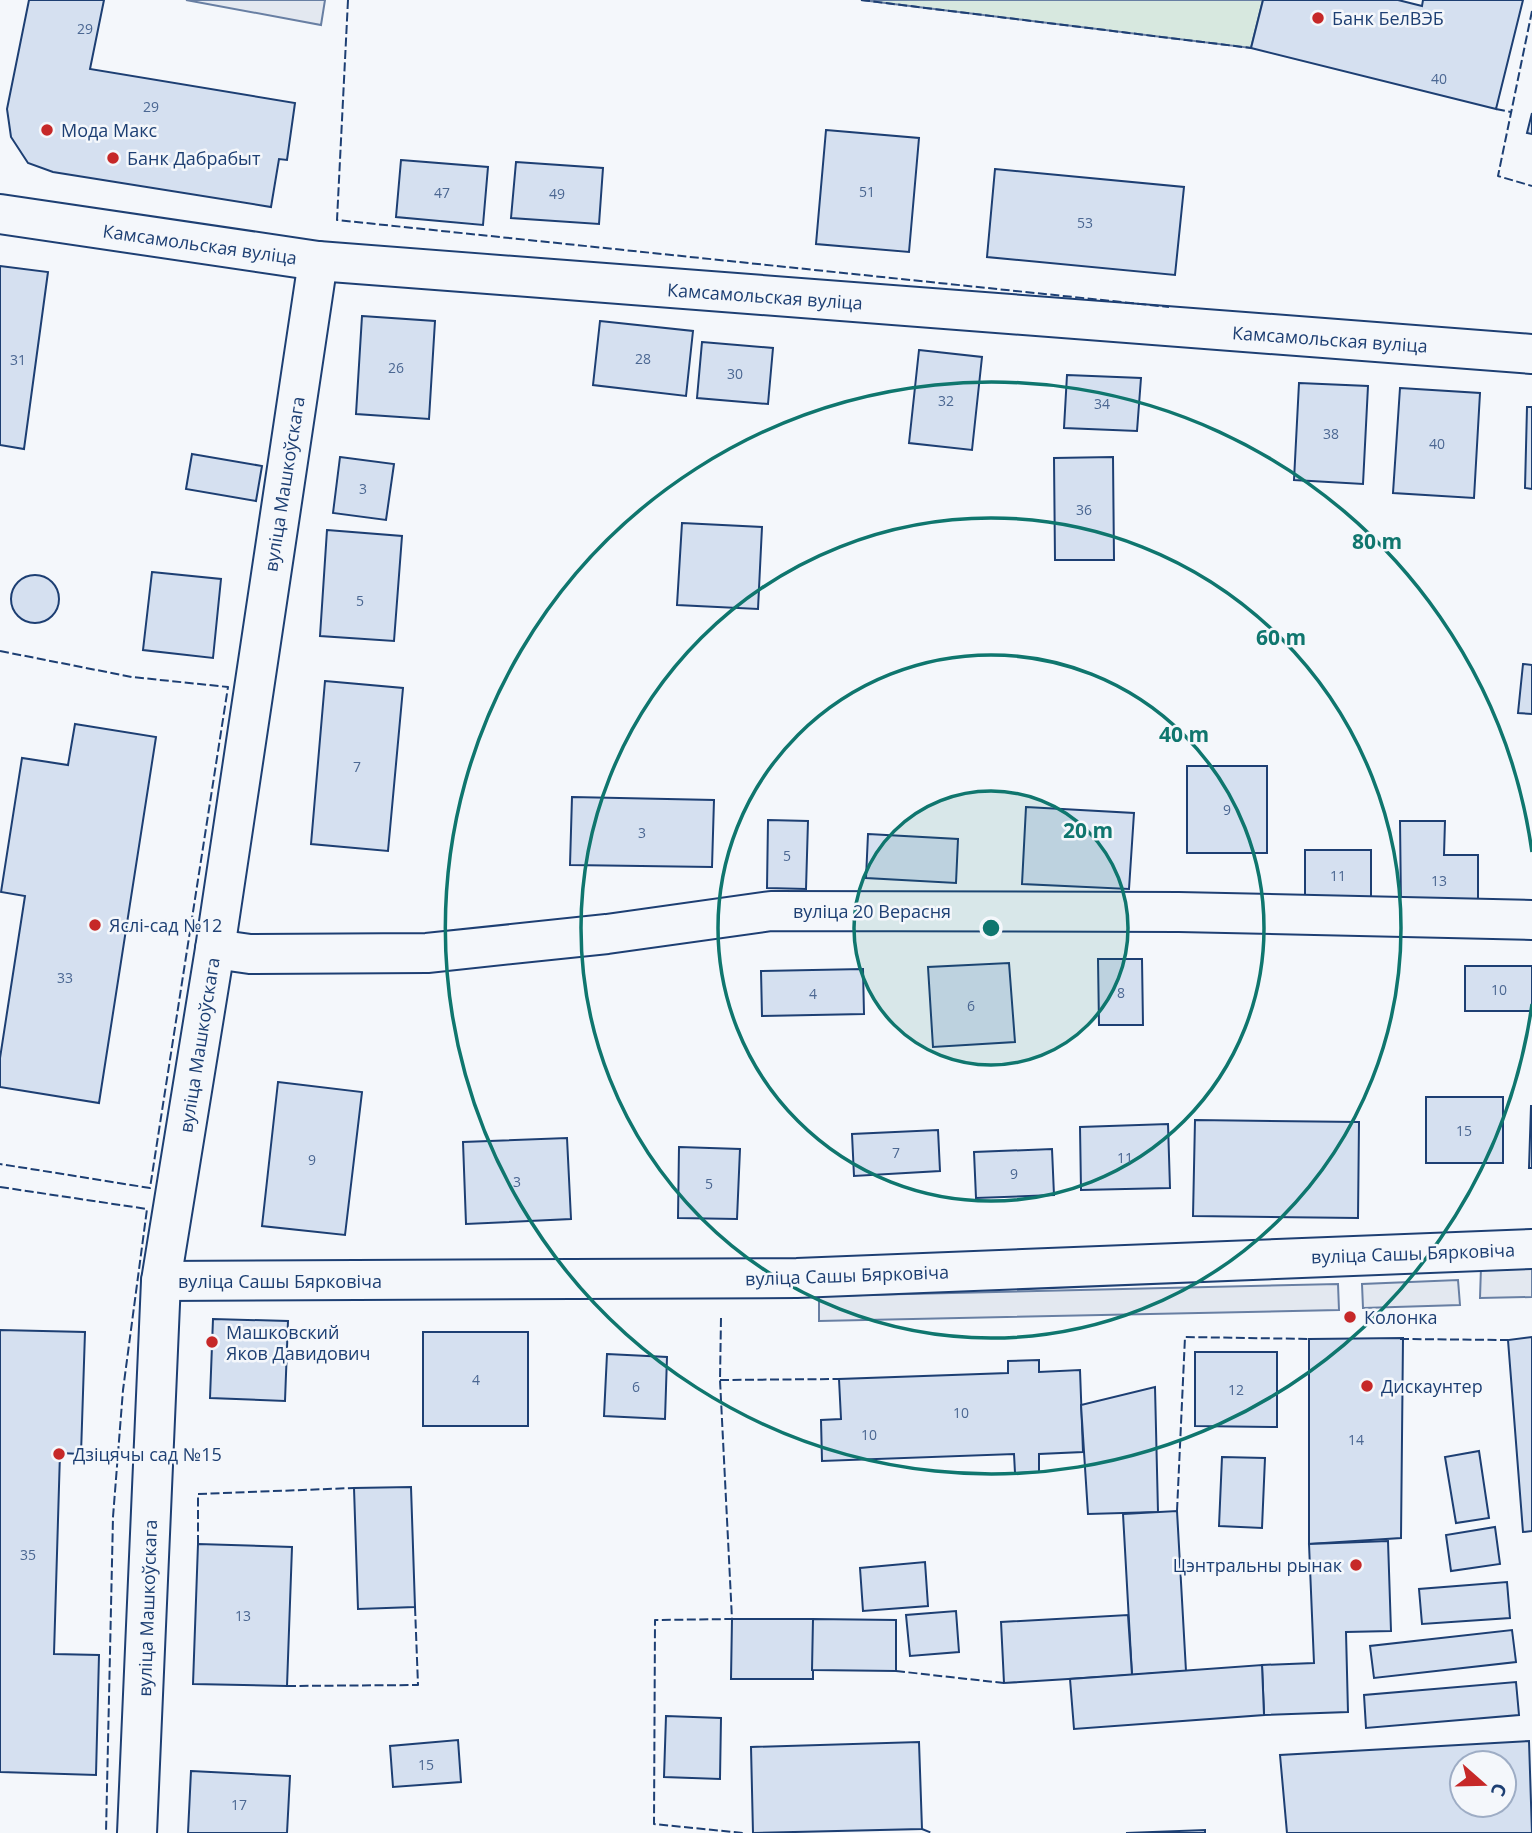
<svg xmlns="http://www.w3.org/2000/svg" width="1532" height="1833" viewBox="0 0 1532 1833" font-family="'Open Sans',sans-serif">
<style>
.green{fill:#d7e8df;stroke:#687fa3;stroke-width:2}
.parking{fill:#e3e8f0;stroke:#687fa3;stroke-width:2}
.building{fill:#d5e0f0;stroke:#1d3f73;stroke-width:2;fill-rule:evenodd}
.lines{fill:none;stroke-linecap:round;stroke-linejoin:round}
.minor-casing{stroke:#1d3f73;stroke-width:42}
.minor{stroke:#f4f7fb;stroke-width:38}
.fence{stroke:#1d3f73;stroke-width:2;stroke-dasharray:9 3.5;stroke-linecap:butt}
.ring{fill:none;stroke:#0f766e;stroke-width:3.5}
.poi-dot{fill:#c62828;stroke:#f4f7fb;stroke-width:2.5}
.labels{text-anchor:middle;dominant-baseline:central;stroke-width:5;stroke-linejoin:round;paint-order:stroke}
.number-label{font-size:14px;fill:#4b6792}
.poi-label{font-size:18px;fill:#1d3f73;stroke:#f4f7fb;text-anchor:start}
.street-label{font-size:18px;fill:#1d3f73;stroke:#f4f7fb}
.centre{fill:#0f766e;stroke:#f4f7fb;stroke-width:3.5}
.ring-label{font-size:21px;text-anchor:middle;font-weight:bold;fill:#0f766e;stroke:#f4f7fb;stroke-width:5;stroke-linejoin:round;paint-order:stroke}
</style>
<rect width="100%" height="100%" fill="#f4f7fb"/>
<path class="green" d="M861 0H1263L1251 48Z"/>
<g class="parking">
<path d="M186 0H325L321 25Z"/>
<path d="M1532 1266V1297L1480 1298 1481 1267Z"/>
<path d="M1458 1280 1460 1305 1363 1308 1362 1284Z"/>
<path d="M1338 1284 1339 1310 819 1321V1296Z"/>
</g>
<g class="building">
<path d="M29 0H104L90 69 295 103 287 160 279 159 271 207 53 172 28 163 11 137 7 109Z"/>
<path d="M1263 0H1398L1422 6 1423 0H1523L1496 109 1251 48Z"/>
<path d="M1532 113V134L1527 133Z"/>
<path d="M826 130 919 138 909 252 816 244Z"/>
<path d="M401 160 488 167 483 225 396 217Z"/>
<path d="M516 162 603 168 599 224 511 218Z"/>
<path d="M995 169 1184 187 1175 275 987 257Z"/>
<path d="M0 266 48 272 24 449 0 445Z"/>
<path d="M362 316 435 321 429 419 356 414Z"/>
<path d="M600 321 693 331 686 396 593 385Z"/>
<path d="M702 342 773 348 768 404 697 398Z"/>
<path d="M919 350 982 357 972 450 909 443Z"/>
<path d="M1067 375 1141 378 1137 431 1064 428Z"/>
<path d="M1299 383 1368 386 1363 484 1294 480Z"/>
<path d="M1400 388 1480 393 1474 498 1393 493Z"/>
<path d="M1527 407H1532V489L1525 488Z"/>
<path d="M192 454 262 466 256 501 186 489Z"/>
<path d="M340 457 394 464 386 520 333 513Z"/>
<path d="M1113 457 1114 560H1055L1054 458Z"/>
<path d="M682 523 762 527 758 609 677 605Z"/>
<path d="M327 530 402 536 394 641 320 636Z"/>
<path d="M152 572 221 579 213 658 143 650Z"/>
<circle cx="35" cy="599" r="24"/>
<path d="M1523 664 1532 665V714L1518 713Z"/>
<path d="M325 681 403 688 388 851 311 844Z"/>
<path d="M75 724 156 737 99 1103 0 1087V1058L25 896 1 892 22 758 68 765Z"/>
<rect x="1187" y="766" width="80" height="87"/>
<path d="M572 797 714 800 712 867 570 865Z"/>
<path d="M1026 807 1134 813 1129 889 1022 884Z"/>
<path d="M768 820 808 821 806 889 767 888Z"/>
<path d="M1400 821H1445L1444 855H1478V905L1401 906Z"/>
<path d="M868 834 958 839 956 883 866 878Z"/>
<rect x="1305" y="850" width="66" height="51"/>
<path d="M1098 959H1142L1143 1025H1099Z"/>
<path d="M1009 963 1015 1042 933 1047 928 967Z"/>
<rect x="1465" y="966" width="67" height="45"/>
<path d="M863 969 864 1014 762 1016 761 971Z"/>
<path d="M278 1082 362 1092 345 1235 262 1226Z"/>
<rect x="1426" y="1097" width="77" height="66"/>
<path d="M1531 1106H1532V1168H1529Z"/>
<path d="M1195 1120 1359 1122 1358 1218 1193 1216Z"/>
<path d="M1168 1124 1170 1188 1081 1190 1080 1127Z"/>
<path d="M938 1130 940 1171 854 1176 852 1134Z"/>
<path d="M567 1138 571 1219 466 1224 463 1142Z"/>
<path d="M679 1147 740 1149 737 1219 678 1218Z"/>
<path d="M1052 1149 1054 1195 976 1198 974 1152Z"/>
<path d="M213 1319 288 1321 285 1401 210 1398Z"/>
<path d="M0 1330 85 1332 81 1454 60 1453 54 1654 99 1655 96 1775 0 1772Z"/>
<rect x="423" y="1332" width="105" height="94"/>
<path d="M1532 1337V1531L1523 1532 1508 1340Z"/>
<path d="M1403 1338 1401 1538 1309 1544V1339Z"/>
<path d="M1195 1352H1277V1427L1195 1426Z"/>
<path d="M607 1354 667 1357 665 1419 604 1416Z"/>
<path d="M1039 1360V1372L1080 1370 1083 1452 1039 1454V1472L1015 1473 1014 1454 822 1461 821 1420 841 1419 839 1379 1008 1373V1361Z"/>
<path d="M1155 1387 1158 1512 1088 1514 1081 1405Z"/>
<path d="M1479 1451 1489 1518 1456 1523 1445 1457Z"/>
<path d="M1222 1457 1265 1458 1262 1528 1219 1526Z"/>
<path d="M411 1487 415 1607 358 1609 354 1488Z"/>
<path d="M1177 1511 1186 1671 1132 1675 1123 1514Z"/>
<path d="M1495 1527 1500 1564 1451 1571 1446 1535Z"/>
<path d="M1388 1541 1391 1631 1346 1632 1348 1712 1264 1715 1262 1665 1314 1663 1309 1544Z"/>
<path d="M198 1544 292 1547 287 1686 193 1684Z"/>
<path d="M925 1562 928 1606 863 1611 860 1568Z"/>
<path d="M1507 1582 1510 1618 1422 1624 1419 1589Z"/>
<path d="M956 1611 959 1652 910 1656 906 1615Z"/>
<path d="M1128 1615 1132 1675 1004 1683 1001 1622Z"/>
<path d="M732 1619H813V1679H731Z"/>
<path d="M813 1619 896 1620V1671L812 1670Z"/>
<path d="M1512 1630 1516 1662 1374 1678 1370 1646Z"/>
<path d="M1262 1665 1264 1715 1074 1729 1070 1679Z"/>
<path d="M1516 1682 1519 1715 1366 1728 1364 1695Z"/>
<path d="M666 1716 721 1718 720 1779 664 1777Z"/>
<path d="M458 1740 461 1782 393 1787 390 1746Z"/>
<path d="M1529 1741 1532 1833H1287L1280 1755ZM1462 1763H1504V1805H1462Z"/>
<path d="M919 1742 922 1829 753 1833 751 1747Z"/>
<path d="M191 1771 290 1776 287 1833H188Z"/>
<path d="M1205 1830V1833H1126Z"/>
</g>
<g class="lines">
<g class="minor-casing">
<g id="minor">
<path d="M0 214 318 261 1532 354"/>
<path d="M215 949 250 954 427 953 607 934 771 911 1179 912 1532 920"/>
<path d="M161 1281 797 1278 1532 1249"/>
<path d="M137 1833 161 1281 215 949 318 261"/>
</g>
</g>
<use href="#minor" class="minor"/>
<g class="fence">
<path d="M348 0 337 220 1169 307"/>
<path d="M861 0 1251 48"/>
<path d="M1532 11 1498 176 1532 186"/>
<path d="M1496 109 1511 112"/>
<path d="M0 651 132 677 228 687 150 1188 0 1164"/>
<path d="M0 1187 147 1209 123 1390 113 1517 106 1833"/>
<path d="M721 1318 720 1380 732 1619 655 1620 654 1824 743 1833"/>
<path d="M1400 1339 1508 1340"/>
<path d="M720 1380 839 1379"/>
<path d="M1177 1511 1185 1337 1312 1339"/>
<path d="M198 1544V1494L354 1488"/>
<path d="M896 1671 1004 1683"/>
<path d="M287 1686 418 1685 415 1607"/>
<path d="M922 1829 932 1833"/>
</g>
</g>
<circle cx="991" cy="928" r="137" fill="#0f766e" fill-opacity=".12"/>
<g class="ring">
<circle cx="991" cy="928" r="137"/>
<circle cx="991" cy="928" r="273"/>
<circle cx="991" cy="928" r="410"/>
<path d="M1532 1004A546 546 0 1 1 1532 852"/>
</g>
<g class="poi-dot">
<circle cx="1318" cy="18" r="7"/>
<circle cx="47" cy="130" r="7"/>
<circle cx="113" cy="158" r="7"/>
<circle cx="95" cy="925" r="7"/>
<circle cx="1350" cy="1317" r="7"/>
<circle cx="212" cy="1342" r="7"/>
<circle cx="1367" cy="1386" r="7"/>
<circle cx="59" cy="1454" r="7"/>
<circle cx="1356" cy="1565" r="7"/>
</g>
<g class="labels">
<g class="number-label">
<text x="85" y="28">29</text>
<text x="1439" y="78">40</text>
<text x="151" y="106">29</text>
<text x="867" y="191">51</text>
<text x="442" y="192">47</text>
<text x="557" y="193">49</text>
<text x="1085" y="222">53</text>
<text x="643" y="358">28</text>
<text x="18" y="359">31</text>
<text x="396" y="367">26</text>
<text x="735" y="373">30</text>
<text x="946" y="400">32</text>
<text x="1102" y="403">34</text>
<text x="1331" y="433">38</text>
<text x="1437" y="443">40</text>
<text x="363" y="488">3</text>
<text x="1084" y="509">36</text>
<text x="360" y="600">5</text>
<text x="357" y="766">7</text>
<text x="1227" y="809">9</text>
<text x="642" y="832">3</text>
<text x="787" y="855">5</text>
<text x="1338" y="875">11</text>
<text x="1439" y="880">13</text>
<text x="65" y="977">33</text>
<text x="1499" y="989">10</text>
<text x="1121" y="992">8</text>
<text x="813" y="993">4</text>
<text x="971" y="1005">6</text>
<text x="1464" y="1130">15</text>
<text x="896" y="1152">7</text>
<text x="1125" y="1157">11</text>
<text x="312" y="1159">9</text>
<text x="1014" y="1173">9</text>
<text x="517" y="1181">3</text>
<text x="709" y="1183">5</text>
<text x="476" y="1379">4</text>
<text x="636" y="1386">6</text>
<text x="1236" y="1389">12</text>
<text x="961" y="1412">10</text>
<text x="869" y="1434">10</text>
<text x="1356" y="1439">14</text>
<text x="28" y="1554">35</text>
<text x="243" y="1615">13</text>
<text x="426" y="1764">15</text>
<text x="239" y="1804">17</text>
</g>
<g class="poi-label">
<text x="1332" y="18">Банк БелВЭБ</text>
<text x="61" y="130">Мода Макс</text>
<text x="127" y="158">Банк Дабрабыт</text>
<text x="109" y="925">Яслі-сад №12</text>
<text x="1364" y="1317">Колонка</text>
<text x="226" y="1332">Машковский<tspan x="226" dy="21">Яков Давидович</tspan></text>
<text x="1381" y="1386">Дискаунтер</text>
<text x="73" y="1454">Дзіцячы сад №15</text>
<text x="1342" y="1565" text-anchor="end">Цэнтральны рынак</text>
</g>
<g class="street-label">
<text transform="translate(200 244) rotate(8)">Камсамольская вуліца</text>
<text transform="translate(765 296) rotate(4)">Камсамольская вуліца</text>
<text transform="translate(1330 339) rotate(4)">Камсамольская вуліца</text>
<text transform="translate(284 484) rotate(-81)">вуліца Машкоўскага</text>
<text x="872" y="911">вуліца 20 Верасня</text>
<text transform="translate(199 1045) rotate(-81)">вуліца Машкоўскага</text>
<text transform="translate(1413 1253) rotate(-2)">вуліца Сашы Бярковіча</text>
<text transform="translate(847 1275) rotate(-2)">вуліца Сашы Бярковіча</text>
<text x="280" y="1281">вуліца Сашы Бярковіча</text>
<text transform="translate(147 1608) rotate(-88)">вуліца Машкоўскага</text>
</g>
</g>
<circle cx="991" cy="928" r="10" class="centre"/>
<g class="ring-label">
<text x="1377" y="549">80 m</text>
<text x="1281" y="645">60 m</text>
<text x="1184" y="742">40 m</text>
<text x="1088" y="838">20 m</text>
</g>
<g transform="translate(1483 1784) rotate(110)"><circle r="33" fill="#f4f7fb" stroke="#9eadc5" stroke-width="2"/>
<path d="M0-5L12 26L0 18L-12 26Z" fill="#c62828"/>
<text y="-10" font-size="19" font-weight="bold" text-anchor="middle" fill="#1d3f73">С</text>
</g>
</svg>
